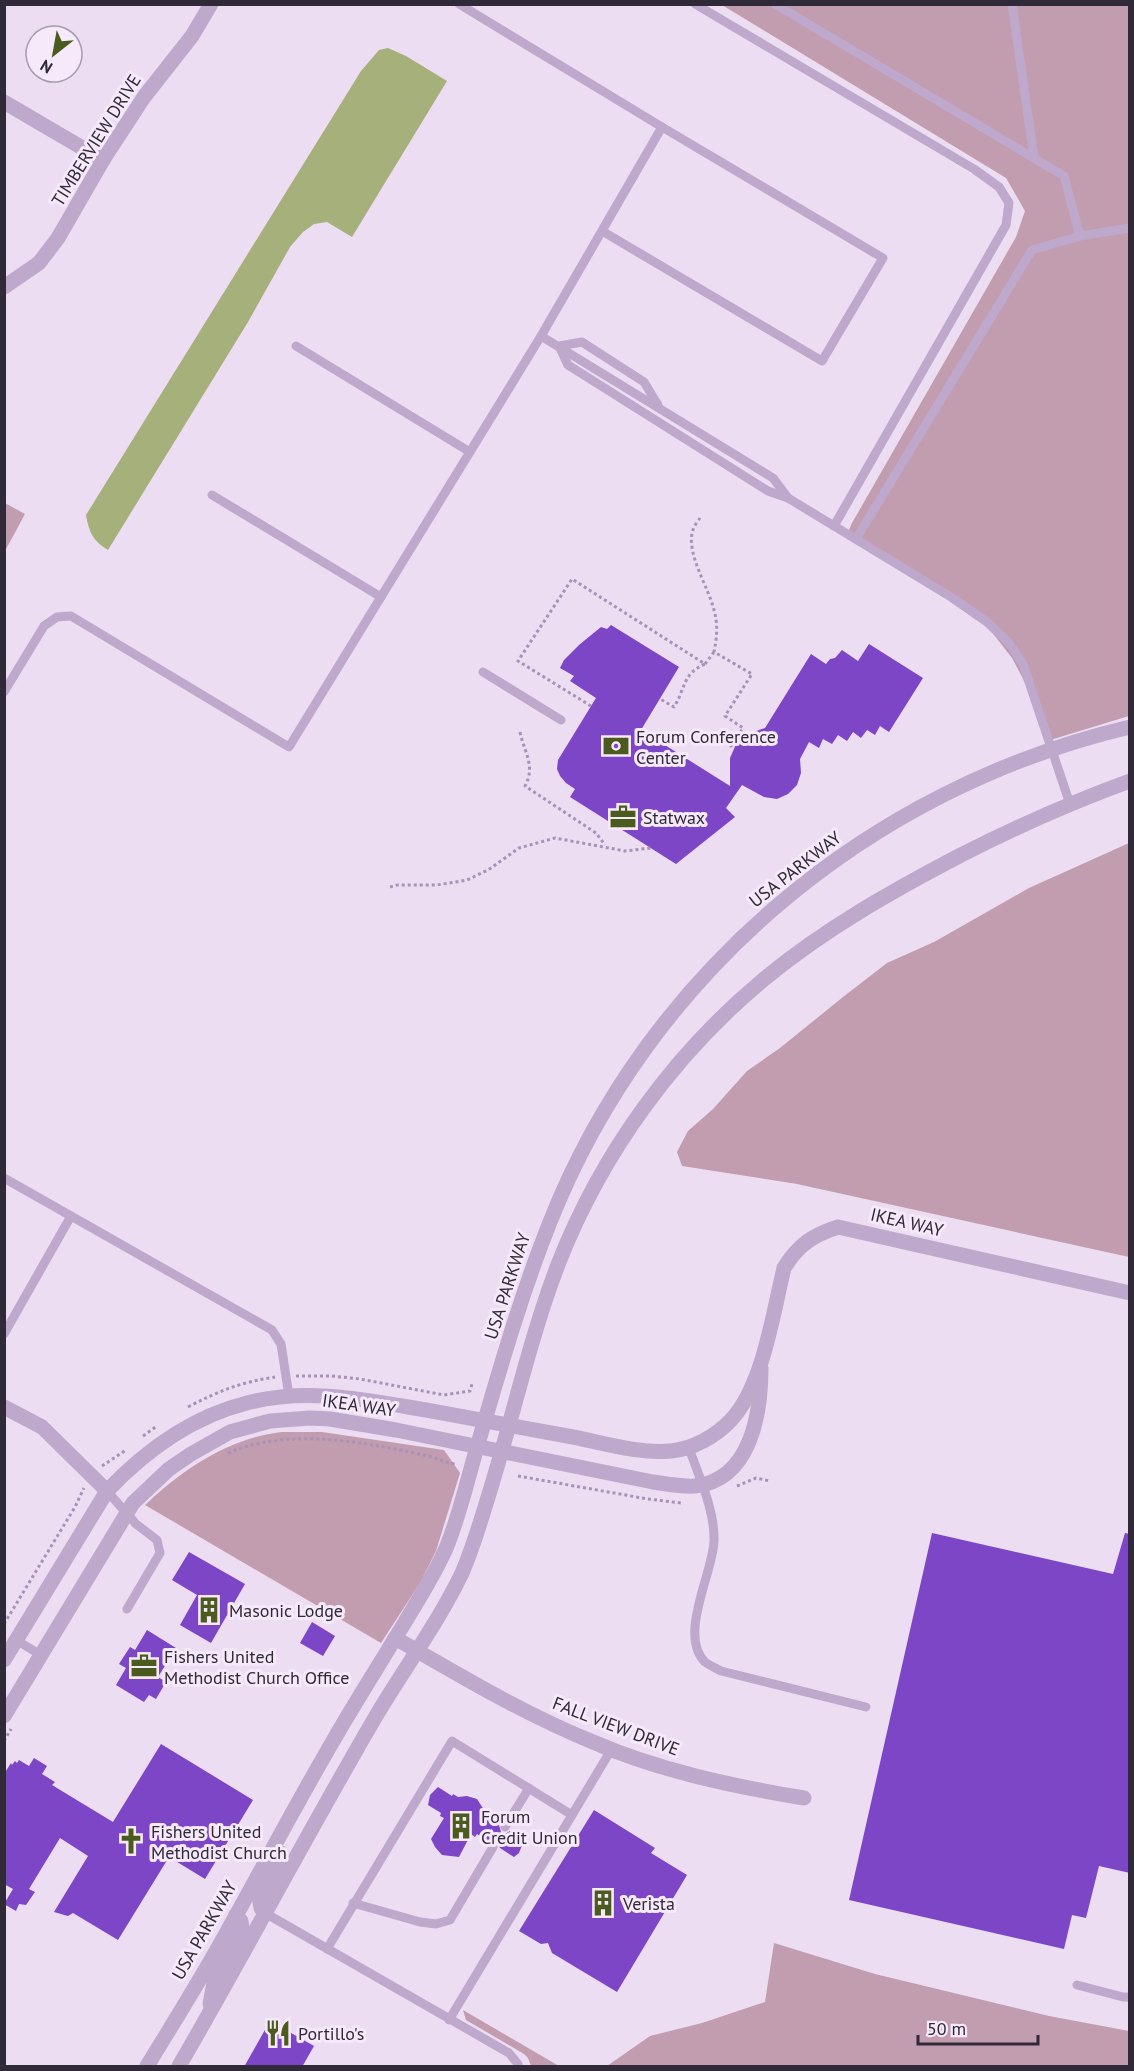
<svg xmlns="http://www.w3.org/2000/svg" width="1134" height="2071" viewBox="0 0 1134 2071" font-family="'PT Sans',sans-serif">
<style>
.green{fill:#c29caf}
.water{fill:#a5b07b}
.building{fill:#7c46c7}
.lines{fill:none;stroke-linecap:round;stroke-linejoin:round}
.path{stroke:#a892b7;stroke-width:3;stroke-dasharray:3 3;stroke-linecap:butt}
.service{stroke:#bea8cb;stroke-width:9}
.minor{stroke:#bea8cb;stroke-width:15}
.tertiary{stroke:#bea8cb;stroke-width:15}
.labels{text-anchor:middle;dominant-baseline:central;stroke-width:6;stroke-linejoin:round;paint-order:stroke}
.street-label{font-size:18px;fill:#302938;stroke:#f5e9fa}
.poi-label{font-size:18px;fill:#302938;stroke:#f5e9fa;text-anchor:start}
</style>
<rect width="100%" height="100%" fill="#ecddf3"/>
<g class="green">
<path d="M722 5H1129V716L1047 741 1030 692 1012 658 984 622 846 537 852 523 1016 237 1025 211 1006 178Z"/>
<path d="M5 503 25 514 5 551Z"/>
<path d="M1129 843V1257L797 1184 682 1166 677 1152 688 1131 713 1109 747 1071 780 1048 843 997 887 963 934 942 1029 888Z"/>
<path d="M282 1432H322L444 1450 460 1473 436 1551 420 1583 381 1643 145 1505C183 1469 229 1438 282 1432Z"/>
<path d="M774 1943 875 1974 1049 2016 1129 2031V2066H607L650 2036 702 2023 765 2002Z"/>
<path d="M463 2010 559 2066H531L528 2058 524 2054 466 2020Z"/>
</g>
<path class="water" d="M388 48 406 56 447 81 352 237 327 222 314 224 303 232 290 247 248 322 108 550C93 541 89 532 86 515L361 71 379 50Z"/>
<g class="building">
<path d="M611 625 679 667 641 730 730 786V758L737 742 748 734 765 728 811 654 826 664 830 659 835 658 842 650 858 661 869 644 923 678 889 732 880 726 875 735 867 730 861 738 853 732 847 741 838 735 832 744 823 739 819 748 809 742 800 759 801 773 797 785 788 794 777 799 764 797 742 785 726 808 735 817 676 864 570 797 575 789 566 783 560 776 557 769 558 760 596 698 570 681 574 676 560 668 564 660 579 645 601 627 607 629Z"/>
<path d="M932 1533 1113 1574 1125 1533 1130 1534V1873L1099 1866 1086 1918 1072 1915 1064 1949 849 1900Z"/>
<path d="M189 1552 245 1584 211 1643 180 1625 197 1595 172 1580Z"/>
<path d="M312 1622 335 1636 323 1656 300 1643Z"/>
<path d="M147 1630 176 1648 158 1677 166 1682 156 1699 149 1695 144 1702 116 1685 126 1668 119 1664 130 1647 135 1650Z"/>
<path d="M161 1744 253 1800 205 1879 169 1857 118 1940 73 1913 68 1916 54 1912 88 1856 60 1838 29 1889 35 1892 26 1905 19 1904 16 1911 4 1904 13 1889 4 1884V1774L11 1763 12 1765 15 1761 17 1763 19 1760 29 1766 34 1758 47 1766 42 1774 55 1782 52 1785 113 1822Z"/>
<path d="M438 1787 452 1796 453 1794 458 1797 467 1796 477 1799 488 1816 487 1818 499 1825 501 1832 505 1834 510 1831 524 1840 519 1853 514 1857 500 1848 497 1842H489L477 1834 475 1837 471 1834 459 1857 442 1855 435 1847 431 1839 444 1818 440 1816 441 1813 428 1805 430 1795Z"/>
<path d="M594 1810 655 1848 651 1853 687 1875 617 1992 552 1953 548 1943 541 1944 519 1931Z"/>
<path d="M270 2021 314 2046 302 2067H244Z"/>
</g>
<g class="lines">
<g class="path">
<path d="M700 518C698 521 694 526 693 530 685 552 709 588 714 610 718 624 717 637 714 652L752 674 725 716 743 728 731 746 732 750"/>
<path d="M705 664 714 652"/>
<path d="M591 706 518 661 572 579 705 664C682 674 686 688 674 707L660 699"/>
<path d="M520 732C524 752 536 766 525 786L596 833 605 845"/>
<path d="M390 887 397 885H437L467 880 488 870 519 848 555 838 625 851 651 848"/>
<path d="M296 1376H332L360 1379 444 1395 470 1391 472 1384"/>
<path d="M188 1407C218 1391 242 1382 275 1377"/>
<path d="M143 1436 157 1426"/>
<path d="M228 1453C290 1427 364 1442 428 1456 438 1458 445 1463 455 1464"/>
<path d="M102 1466 126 1450"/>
<path d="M518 1476 648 1499 681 1503"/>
<path d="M737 1486 756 1478 770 1481"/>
<path d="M4 1624 75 1507 84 1488"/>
<path d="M4 1741 11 1729"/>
</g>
<g class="service">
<path d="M459 4 662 127"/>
<path d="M695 4 974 169 999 187 1009 203 1006 225 834 526"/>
<path d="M775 4 1064 176 1080 236"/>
<path d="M1012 4 1034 158"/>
<path d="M602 231 822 361 883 258 662 127 541 336 773 478 788 498"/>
<path d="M296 346 470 452"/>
<path d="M559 346 582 342 644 382 658 405"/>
<path d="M560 348 568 365 768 491 788 498 951 597 987 622 1009 643 1023 664 1070 804"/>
<path d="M212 495 381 597"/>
<path d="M856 539 1032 250 1080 236 1130 228"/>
<path d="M483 672 561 720"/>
<path d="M4 692 44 626 57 617 71 616 289 747 541 336"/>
<path d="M4 1178 272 1330 281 1344 289 1396"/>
<path d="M4 1334 71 1216"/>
<path d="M689 1448C699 1477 715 1510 714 1541 713 1573 678 1635 705 1662 709 1665 716 1668 721 1671L866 1707"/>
<path d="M107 1491 136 1524 157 1540 160 1553 127 1609"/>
<path d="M16 1640 41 1655"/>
<path d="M505 1827 529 1788"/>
<path d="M353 1903 420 1922 436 1924 450 1920 493 1847"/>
<path d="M265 1913 509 2053 518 2064V2066"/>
<path d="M327 1949 452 1741 572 1815"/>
<path d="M1077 1985 1123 1997H1130"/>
<path d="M449 2020 611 1750"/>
</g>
<g class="minor">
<path d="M4 102 103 160"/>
<path d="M4 287 39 263 58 238 103 160 144 97 192 36 211 4"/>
<path d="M4 1407 42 1427 107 1491"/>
<path d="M395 1638C459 1675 524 1714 593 1742 660 1771 732 1786 804 1798"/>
<path d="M4 1660 107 1491C146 1450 191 1417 247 1403 307 1387 366 1400 426 1410 475 1419 524 1428 573 1437 604 1443 639 1454 671 1451 693 1449 716 1436 731 1420 763 1386 773 1313 784 1268 798 1245 813 1235 838 1227L1130 1293"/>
<path d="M4 1716 133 1503 169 1469 191 1454 230 1432 270 1421 310 1418 330 1419 396 1430 653 1482C667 1484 681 1487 695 1486 751 1480 761 1413 761 1368"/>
</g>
<g class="tertiary">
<path d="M265 1913 261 1908 260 1902 264 1888 281 1853"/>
<path d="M210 2004 215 1978 242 1928 241 1921 236 1915"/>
<path d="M147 2066C173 2024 199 1982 223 1939 260 1873 295 1806 333 1741 356 1701 381 1662 405 1622 420 1597 436 1572 447 1546 461 1511 469 1473 480 1437 501 1365 522 1292 550 1222 649 972 870 788 1130 727"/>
<path d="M179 2066C246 1951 308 1832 376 1716 404 1669 438 1623 462 1573 473 1548 481 1520 489 1494 513 1417 530 1337 559 1262 602 1153 674 1054 763 980 823 930 892 891 961 855 1016 827 1072 802 1130 781"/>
</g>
</g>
<defs>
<g id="bank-bare" transform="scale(2.07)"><path d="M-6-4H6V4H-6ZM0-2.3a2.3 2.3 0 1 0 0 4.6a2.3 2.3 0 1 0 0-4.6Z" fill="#4b5a1d" stroke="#f5e9fa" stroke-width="2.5" paint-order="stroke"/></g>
<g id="office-bare" transform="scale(2.07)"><path d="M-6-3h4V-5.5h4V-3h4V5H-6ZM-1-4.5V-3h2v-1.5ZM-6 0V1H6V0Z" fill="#4b5a1d" stroke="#f5e9fa" stroke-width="2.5" paint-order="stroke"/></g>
<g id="building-bare" transform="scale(2.07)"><path d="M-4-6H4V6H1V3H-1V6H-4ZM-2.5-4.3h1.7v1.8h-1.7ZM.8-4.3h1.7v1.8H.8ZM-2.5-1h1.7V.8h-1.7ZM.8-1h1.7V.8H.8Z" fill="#4b5a1d" stroke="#f5e9fa" stroke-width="2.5" paint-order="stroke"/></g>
<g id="church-bare" transform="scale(2.07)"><path d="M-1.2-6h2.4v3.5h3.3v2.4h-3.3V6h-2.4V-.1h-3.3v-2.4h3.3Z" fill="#4b5a1d" stroke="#f5e9fa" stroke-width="2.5" paint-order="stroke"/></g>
<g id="restaurant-bare" transform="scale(2.07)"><path d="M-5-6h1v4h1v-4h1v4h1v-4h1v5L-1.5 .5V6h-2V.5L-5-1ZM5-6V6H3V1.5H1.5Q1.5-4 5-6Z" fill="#4b5a1d" stroke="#f5e9fa" stroke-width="2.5" paint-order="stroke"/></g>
</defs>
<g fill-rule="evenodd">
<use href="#bank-bare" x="616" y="746"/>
<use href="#office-bare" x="623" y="817"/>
<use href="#building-bare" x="209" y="1610"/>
<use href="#office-bare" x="144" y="1666"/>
<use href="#building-bare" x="461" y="1826"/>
<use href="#church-bare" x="131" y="1841"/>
<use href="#building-bare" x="603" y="1903"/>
<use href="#restaurant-bare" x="278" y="2033"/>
</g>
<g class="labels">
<g class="street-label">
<text transform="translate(96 140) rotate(-58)">TIMBERVIEW DRIVE</text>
<text transform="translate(795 869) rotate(-38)">USA PARKWAY</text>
<text transform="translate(907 1222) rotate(13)">IKEA WAY</text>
<text transform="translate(507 1286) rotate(-72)">USA PARKWAY</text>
<text transform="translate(359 1405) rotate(8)">IKEA WAY</text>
<text transform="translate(616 1726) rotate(21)">FALL VIEW DRIVE</text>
<text transform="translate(204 1930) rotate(-60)">USA PARKWAY</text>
</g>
<g class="poi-label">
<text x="636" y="736">Forum Conference<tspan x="636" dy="21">Center</tspan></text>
<text x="643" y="817">Statwax</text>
<text x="229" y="1610">Masonic Lodge</text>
<text x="164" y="1656">Fishers United<tspan x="164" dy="21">Methodist Church Office</tspan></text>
<text x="481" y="1816">Forum<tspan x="481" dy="21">Credit Union</tspan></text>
<text x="151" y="1831">Fishers United<tspan x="151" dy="21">Methodist Church</tspan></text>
<text x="623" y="1903">Verista</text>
<text x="298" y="2033">Portillo's</text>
</g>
</g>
<rect width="1134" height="2071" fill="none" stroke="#302938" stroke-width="12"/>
<g transform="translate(54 54) rotate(211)"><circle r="28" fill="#f5e9fa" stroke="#a69cac" stroke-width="1.5"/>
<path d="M0-4.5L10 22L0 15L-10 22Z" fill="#4b5a1d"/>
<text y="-9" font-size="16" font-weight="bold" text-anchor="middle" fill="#302938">N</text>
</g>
<path d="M918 2035v9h120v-9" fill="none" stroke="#302938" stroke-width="3"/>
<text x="927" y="2035" font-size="18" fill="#302938" stroke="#f5e9fa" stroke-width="4.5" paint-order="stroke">50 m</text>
</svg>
